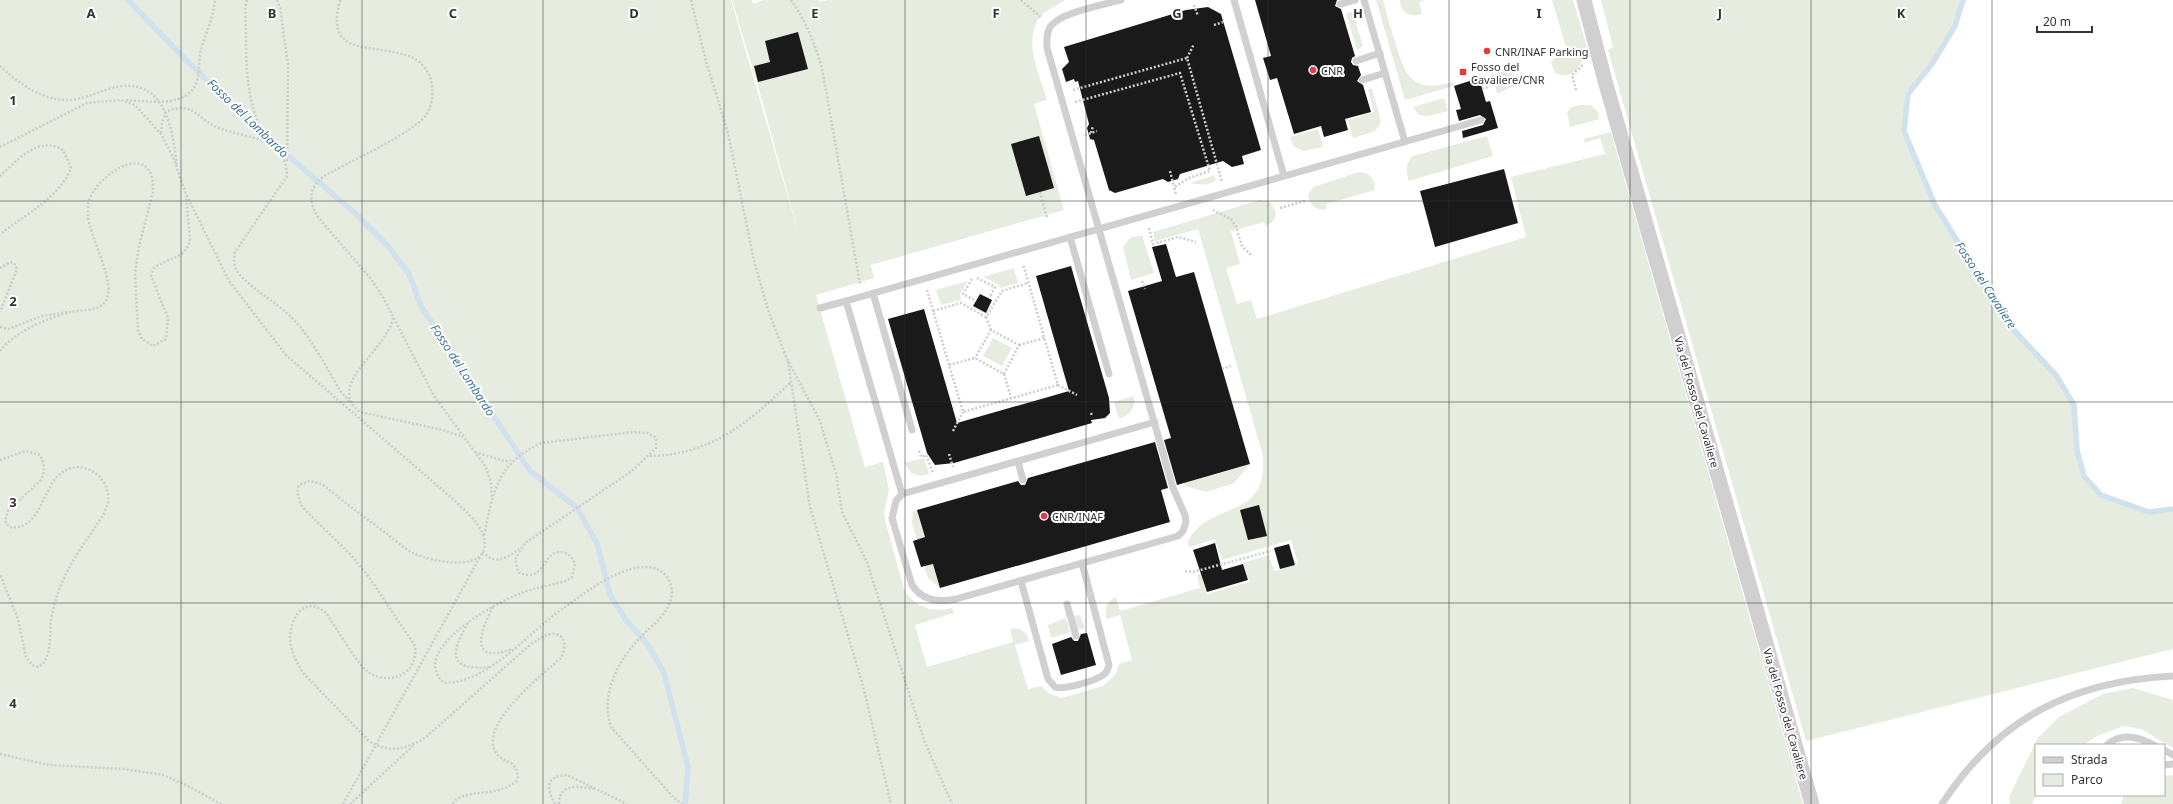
<svg xmlns="http://www.w3.org/2000/svg" width="2173" height="804" viewBox="0 0 2173 804" font-family="'Noto Sans',sans-serif">
<style>
.green{fill:#e6ecdf;fill-rule:evenodd}
.lines{fill:none;stroke-linecap:round;stroke-linejoin:round}
.stream{stroke:#cfe2ee;stroke-width:5.5}
.building{fill:#1a1a1a}
.path{stroke:#cdcdcd;stroke-width:2.5;stroke-dasharray:2 2;stroke-linecap:butt}
.service{stroke:#d0d0d0;stroke-width:7}
.minor{stroke:#d0d0d0;stroke-width:15}
.grid{fill:none;stroke:#333;stroke-width:1;stroke-opacity:0.55}
.poi-dot{fill:#e63946;stroke:#fff;stroke-width:1.5}
.labels{text-anchor:middle;dominant-baseline:central;stroke-width:4;stroke-linejoin:round;paint-order:stroke}
.poi-label{font-size:11px;fill:#333;stroke:#fff;text-anchor:start}
.street-label{font-size:11px;fill:#333;stroke:#fff}
.water-label{font-size:12px;font-style:italic;fill:#3f7597;stroke:#fff}
.grid-label{font-size:13px;text-anchor:middle;font-weight:bold;fill:#333;stroke:#fff;stroke-width:4;stroke-linejoin:round;paint-order:stroke}
</style>
<rect width="100%" height="100%" fill="#fff"/>
<g class="green">
<path d="M0 0H731L801 242 760 93 732 0H752L753 4 763 0H819L820 2 828 0H1065C1058 6 1047 8 1040 17 1022 40 1040 76 1047 100L1034 104 1064 210 871 265 874 278 816 295 865 467 883 462 889 490 884 513 885 520 904 589C914 607 933 613 952 608L954 613 915 625 927 667 1013 642 1010 629C1019 627 1027 631 1029 641L1015 645 1028 689 1041 686 1050 694 1062 698 1103 686 1115 675 1119 664 1132 660 1120 615 1106 619C1105 609 1106 602 1116 597L1120 611 1200 588 1197 575 1201 574 1207 594 1249 582 1243 563 1269 555 1274 571 1298 564 1291 540 1222 560 1215 539 1189 547 1188 541C1211 499 1268 522 1263 456L1198 229 1155 241 1153 232 1260 200 1270 202 1276 212C1275 219 1273 223 1266 226L1264 222 1231 231 1240 264 1226 268 1237 304 1251 300 1257 319 1526 237 1511 177 1605 154 1600 138 1585 143 1584 139 1611 132 1803 804H0ZM798 32 808 69 758 82 754 66 770 62 765 41Z"/>
<path d="M1376 0H1383C1387 15 1391 30 1396 45 1406 79 1415 93 1453 82L1454 86 1405 100Z"/>
<path d="M1400 0H1425L1419 2 1422 14C1411 18 1400 13 1400 0Z"/>
<path d="M1552 0H1573L1587 47 1583 49C1585 65 1572 81 1555 73L1551 63 1556 57 1568 54Z"/>
<path d="M1601 0H1963L1955 26 1932 64 1908 94 1904 131 1935 205 2011 327 2056 375 2074 405 2077 450 2084 476 2101 495 2149 512 2173 509V649L1806 741 1608 50 1613 47Z"/>
<path d="M1351 12 1353 13 1363 46 1357 50 1346 13Z"/>
<path d="M1505 71 1515 76V85L1497 94 1492 75Z"/>
<path d="M1372 88 1381 122 1375 131 1353 138 1348 120 1374 112 1368 89Z"/>
<path d="M1444 98 1448 111 1427 116 1419 115 1413 107Z"/>
<path d="M1580 105H1591L1600 114H1598L1599 119 1570 127 1567 112 1572 107Z"/>
<path d="M1318 129 1323 147 1303 151 1293 146 1290 137Z"/>
<path d="M1487 136 1493 156 1409 181C1406 172 1405 163 1413 156Z"/>
<path d="M1359 172C1371 173 1375 179 1375 190L1326 204 1327 209C1316 211 1310 206 1308 195L1313 187Z"/>
<path d="M1214 175 1216 179C1211 186 1199 185 1191 183Z"/>
<path d="M1142 235 1154 273 1131 280 1123 247 1130 238Z"/>
<path d="M1014 268 1018 283 1000 288 998 284 983 277Z"/>
<path d="M968 281 960 294 961 300 941 305 936 290Z"/>
<path d="M993 338 1012 348 1002 366 983 356Z"/>
<path d="M1134 396C1136 408 1130 415 1119 419L1114 402Z"/>
<path d="M924 458 929 474 921 476 911 473 904 463Z"/>
<path d="M1249 465 1234 483 1206 492 1185 486 1184 483Z"/>
<path d="M917 510 925 537 917 540 912 523 913 512Z"/>
<path d="M933 564 940 588 928 578 924 566Z"/>
<path d="M1080 615 1085 628 1078 630 1074 616Z"/>
<path d="M1066 618 1070 632 1051 638 1048 625Z"/>
<path d="M2133 688 2173 700V748L2141 729 2124 726 2095 737 2084 745H2036V794L2032 804H2010L2009 797 2038 738 2059 717 2103 694Z"/>
<path d="M2173 775V804H2121L2124 795H2164V776Z"/>
</g>
<g class="lines">
<g class="stream">
<path d="M128 0 188 62 263 134 357 215 387 245 409 274 421 306 530 471 577 508 597 543 610 595 626 620 648 645 664 673 688 767 685 804"/>
<path d="M1963 0 1955 26 1932 64 1908 94 1904 131 1935 205 2011 327 2056 375 2074 405 2077 450 2084 476 2101 495 2149 512 2173 509"/>
</g>
</g>
<g class="building">
<path d="M1255 0H1337L1335 6 1341 9 1355 56 1352 58 1351 62 1353 65 1358 66 1361 75 1357 81 1363 85 1371 112 1345 119 1348 130 1324 137 1321 126 1294 134 1277 78 1270 80 1263 58 1271 56Z"/>
<path d="M1208 7 1221 14 1261 150 1242 156 1244 164 1232 167 1223 161 1180 174 1178 179 1168 182 1163 179 1115 193 1109 190 1094 140 1090 139 1087 128 1089 124 1078 81 1075 82 1074 79 1066 82 1062 69 1069 62 1064 47 1186 10Z"/>
<path d="M798 32 808 69 758 82 754 66 770 62 765 41Z"/>
<path d="M1479 78 1486 102 1490 101 1498 128 1463 138 1462 131 1483 125 1486 119 1480 115 1459 121 1456 110 1461 109 1454 86Z"/>
<path d="M1039 136 1054 188 1026 196 1011 144Z"/>
<path d="M1504 169 1518 223 1435 247 1420 191Z"/>
<path d="M1166 244 1176 277 1194 272 1250 464 1177 485 1164 440 1171 438 1128 291 1162 281 1152 247Z"/>
<path d="M1071 266 1109 398 1110 413 1105 418 1091 420 1092 423 954 463 935 465 927 453 888 319 924 309 957 423 1069 391 1036 276Z"/>
<path d="M980 294 992 300 986 313 973 306Z"/>
<path d="M1155 442 1168 488 1161 490 1170 522 940 588 933 564 921 567 913 541 925 537 917 510 1018 481 1021 485H1025L1028 478Z"/>
<path d="M1259 505 1267 536 1248 540 1240 510Z"/>
<path d="M1215 543 1222 570 1243 564 1248 580 1207 592 1193 550Z"/>
<path d="M1289 544 1295 565 1280 569 1274 548Z"/>
<path d="M1087 633 1096 665 1061 675 1052 644 1071 637 1074 641H1078L1081 634Z"/>
</g>
<g class="lines">
<g class="path">
<path d="M247 0C244 9 246 21 246 31 246 75 247 101 266 142"/>
<path d="M277 0 280 8 288 65 287 163"/>
<path d="M340 0C337 13 333 30 345 40 358 51 396 48 415 59 424 64 431 75 432 86 433 96 432 106 426 115 415 132 345 164 324 176 309 188 308 199 317 216L371 279 383 297 434 396 486 467 491 483 492 497"/>
<path d="M691 0 706 61 728 133 754 261 769 313 787 359 820 421 836 474 842 512 867 562 924 740 952 804"/>
<path d="M791 0C806 21 815 44 822 68L860 284"/>
<path d="M1021 0 1042 18"/>
<path d="M1194 5 1198 16"/>
<path d="M1214 25 1223 22"/>
<path d="M1187 58 1194 44"/>
<path d="M0 66C18 83 43 101 69 100 88 99 104 88 122 86 167 81 173 134 177 166"/>
<path d="M1482 89 1489 87"/>
<path d="M1073 90 1187 58 1222 182"/>
<path d="M1576 90 1572 75 1583 65"/>
<path d="M126 100C148 101 188 109 197 81 200 71 198 60 201 50 205 34 214 17 215 0"/>
<path d="M1075 102 1180 73 1210 171 1189 178 1174 187 1176 194"/>
<path d="M161 133 162 122 166 112C193 99 198 121 221 129 248 138 287 138 287 176L235 252C233 261 234 268 240 275 256 292 278 303 294 320 313 340 327 369 341 392L351 403"/>
<path d="M1091 133 1093 126"/>
<path d="M1085 135 1097 131"/>
<path d="M0 147 87 103 121 100 135 105 161 134 173 157 186 194 229 281 286 355 454 500C464 510 479 522 483 535 496 575 431 562 413 553 403 548 394 539 386 533 364 517 343 501 322 484L309 481 299 485C296 493 299 499 302 507L350 554 369 577 415 646C416 657 414 667 404 673 394 681 376 679 367 671 355 661 336 627 326 613 303 592 286 624 291 646 293 656 298 665 304 674L369 741C389 754 408 749 426 737L531 644C538 640 543 635 551 634 567 632 566 649 561 658 543 674 480 723 495 751 502 765 517 757 518 779 502 799 461 787 453 804"/>
<path d="M1170 171 1174 187"/>
<path d="M0 176C17 160 39 135 63 150L71 168C61 196 24 216 0 234"/>
<path d="M1040 192 1047 218"/>
<path d="M1280 208 1305 201"/>
<path d="M1213 210 1231 219 1236 227 1242 246 1252 256"/>
<path d="M1149 228 1153 244 1178 237 1196 242"/>
<path d="M0 268 10 262 14 263 17 269 0 312"/>
<path d="M977 278 995 287 989 298"/>
<path d="M972 279 963 294 976 301"/>
<path d="M1142 281 1145 289"/>
<path d="M927 290 963 412 1058 385 1023 264"/>
<path d="M933 311 961 303 986 317 1002 291 1028 283"/>
<path d="M986 317 991 330"/>
<path d="M393 318C389 348 324 385 360 412L443 430 463 437"/>
<path d="M0 327 8 329 42 316 67 312"/>
<path d="M1019 345 1044 338"/>
<path d="M0 351C16 331 47 318 71 312 81 309 98 312 105 302 118 284 89 237 88 215 88 210 87 204 89 200 95 183 124 157 143 165 153 170 153 182 153 192L139 246 135 274 138 330 142 339 153 346 166 339 168 318 151 276 154 268C168 257 187 259 190 239L186 196"/>
<path d="M788 361 810 507 863 686 891 804"/>
<path d="M949 365 975 358 1004 374 1019 345 991 330 975 358"/>
<path d="M1222 369 1231 366"/>
<path d="M1004 374 1011 398"/>
<path d="M1058 385 1077 395"/>
<path d="M1091 413 1092 416"/>
<path d="M953 431 963 412"/>
<path d="M919 451 921 457 926 455 933 473"/>
<path d="M475 452 504 461H511"/>
<path d="M949 454 953 467"/>
<path d="M650 456C711 455 749 422 791 382"/>
<path d="M0 460 26 451 40 455C45 464 45 471 41 480L8 511 5 521 9 527C43 532 42 481 66 470 87 460 111 479 108 502 107 506 105 510 104 514 79 552 60 573 51 619 49 634 53 660 38 667L32 665 26 657 18 619 0 574"/>
<path d="M484 535C494 490 496 465 541 443L633 432 648 433 656 438V448L632 471 525 543 515 559 518 572C523 575 530 576 536 573 547 566 548 548 565 553 571 555 573 559 575 564L572 577 566 581C551 585 536 588 521 593 497 602 407 650 444 683 490 683 529 631 565 607 586 592 643 547 667 577 672 584 673 594 670 602 665 617 651 626 641 637 618 660 600 694 611 727L674 798 682 804"/>
<path d="M482 553C484 553 486 555 489 557 498 564 511 555 519 549"/>
<path d="M1185 571 1193 572 1271 551"/>
<path d="M493 607C480 631 468 665 512 649"/>
<path d="M468 623C451 652 447 671 489 667"/>
<path d="M0 754 49 765 124 769 163 775 186 785 221 804"/>
<path d="M343 804 480 557"/>
<path d="M350 804 413 746"/>
<path d="M555 804C546 788 545 776 567 775L627 804"/>
<path d="M559 804C558 782 581 787 595 789"/>
</g>
<g class="service">
<path d="M1121 0C1103 5 1056 13 1049 29 1046 36 1047 42 1047 48L1173 488 1185 515 1186 522 1183 531 1178 536 956 599C938 603 922 600 912 585L892 518 896 501 902 494 1155 422"/>
<path d="M1234 0 1284 176"/>
<path d="M1364 0 1405 142"/>
<path d="M1340 4 1355 0"/>
<path d="M1356 61 1380 53"/>
<path d="M1362 80 1385 73"/>
<path d="M1070 237 1109 374"/>
<path d="M873 293 912 430"/>
<path d="M820 308 846 301"/>
<path d="M1018 462 1023 480"/>
<path d="M902 494 846 301 1481 120"/>
<path d="M1021 581 1048 679 1055 687C1064 690 1095 681 1103 675 1107 673 1108 669 1109 665L1082 563"/>
<path d="M1067 604 1076 636"/>
<path d="M2107 745C2121 732 2139 737 2154 745"/>
<path d="M2164 750 2173 755"/>
<path d="M2164 765 2173 764"/>
<path d="M1942 804C1998 718 2072 681 2173 676"/>
</g>
<path class="minor" d="M1584 0 1605 81 1812 804"/>
</g>
<path class="grid" d="M181 0V804M362 0V804M543 0V804M724 0V804M905 0V804M1086 0V804M1268 0V804M1449 0V804M1630 0V804M1811 0V804M1992 0V804M0 201H2173M0 402H2173M0 603H2173"/>
<g class="poi-dot">
<circle cx="1487" cy="51" r="4"/>
<circle cx="1313" cy="70" r="4"/>
<rect x="1459" y="68" width="8" height="8" rx="2"/>
<circle cx="1044" cy="516" r="4"/>
</g>
<g class="labels">
<g class="poi-label">
<text x="1495" y="51">CNR/INAF Parking</text>
<text x="1471" y="66">Fosso del<tspan x="1471" dy="13">Cavaliere/CNR</tspan></text>
<text x="1321" y="70">CNR</text>
<text x="1052" y="516">CNR/INAF</text>
</g>
<g class="street-label">
<text transform="translate(1697 402) rotate(74)">Via del Fosso del Cavaliere</text>
<text transform="translate(1786 714) rotate(74)">Via del Fosso del Cavaliere</text>
</g>
<g class="water-label">
<text transform="translate(248 118) rotate(44)">Fosso del Lombardo</text>
<text transform="translate(1986 285) rotate(57)">Fosso del Cavaliere</text>
<text transform="translate(463 370) rotate(57)">Fosso del Lombardo</text>
</g>
</g>
<g class="grid-label">
<text x="91" y="18">A</text>
<text x="272" y="18">B</text>
<text x="453" y="18">C</text>
<text x="634" y="18">D</text>
<text x="815" y="18">E</text>
<text x="996" y="18">F</text>
<text x="1177" y="18">G</text>
<text x="1358" y="18">H</text>
<text x="1539" y="18">I</text>
<text x="1720" y="18">J</text>
<text x="1901" y="18">K</text>
<text x="13" y="105">1</text>
<text x="13" y="306">2</text>
<text x="13" y="507">3</text>
<text x="13" y="708">4</text>
</g>
<rect x="2035" y="744" width="130" height="52" fill="#ffffff" stroke="#adadad"/>
<rect x="2043" y="757" width="20" height="6" fill="#d0d0d0" stroke="#adadad"/>
<text x="2071" y="764" font-size="12" fill="#333333">Strada</text>
<rect x="2043" y="774" width="20" height="12" fill="#e6ecdf" stroke="#adadad"/>
<text x="2071" y="784" font-size="12" fill="#333333">Parco</text>
<path d="M2037 26v6h55v-6" fill="none" stroke="#333333" stroke-width="2"/>
<text x="2043" y="26" font-size="12" fill="#333333" stroke="#ffffff" stroke-width="3" paint-order="stroke">20 m</text>
</svg>
